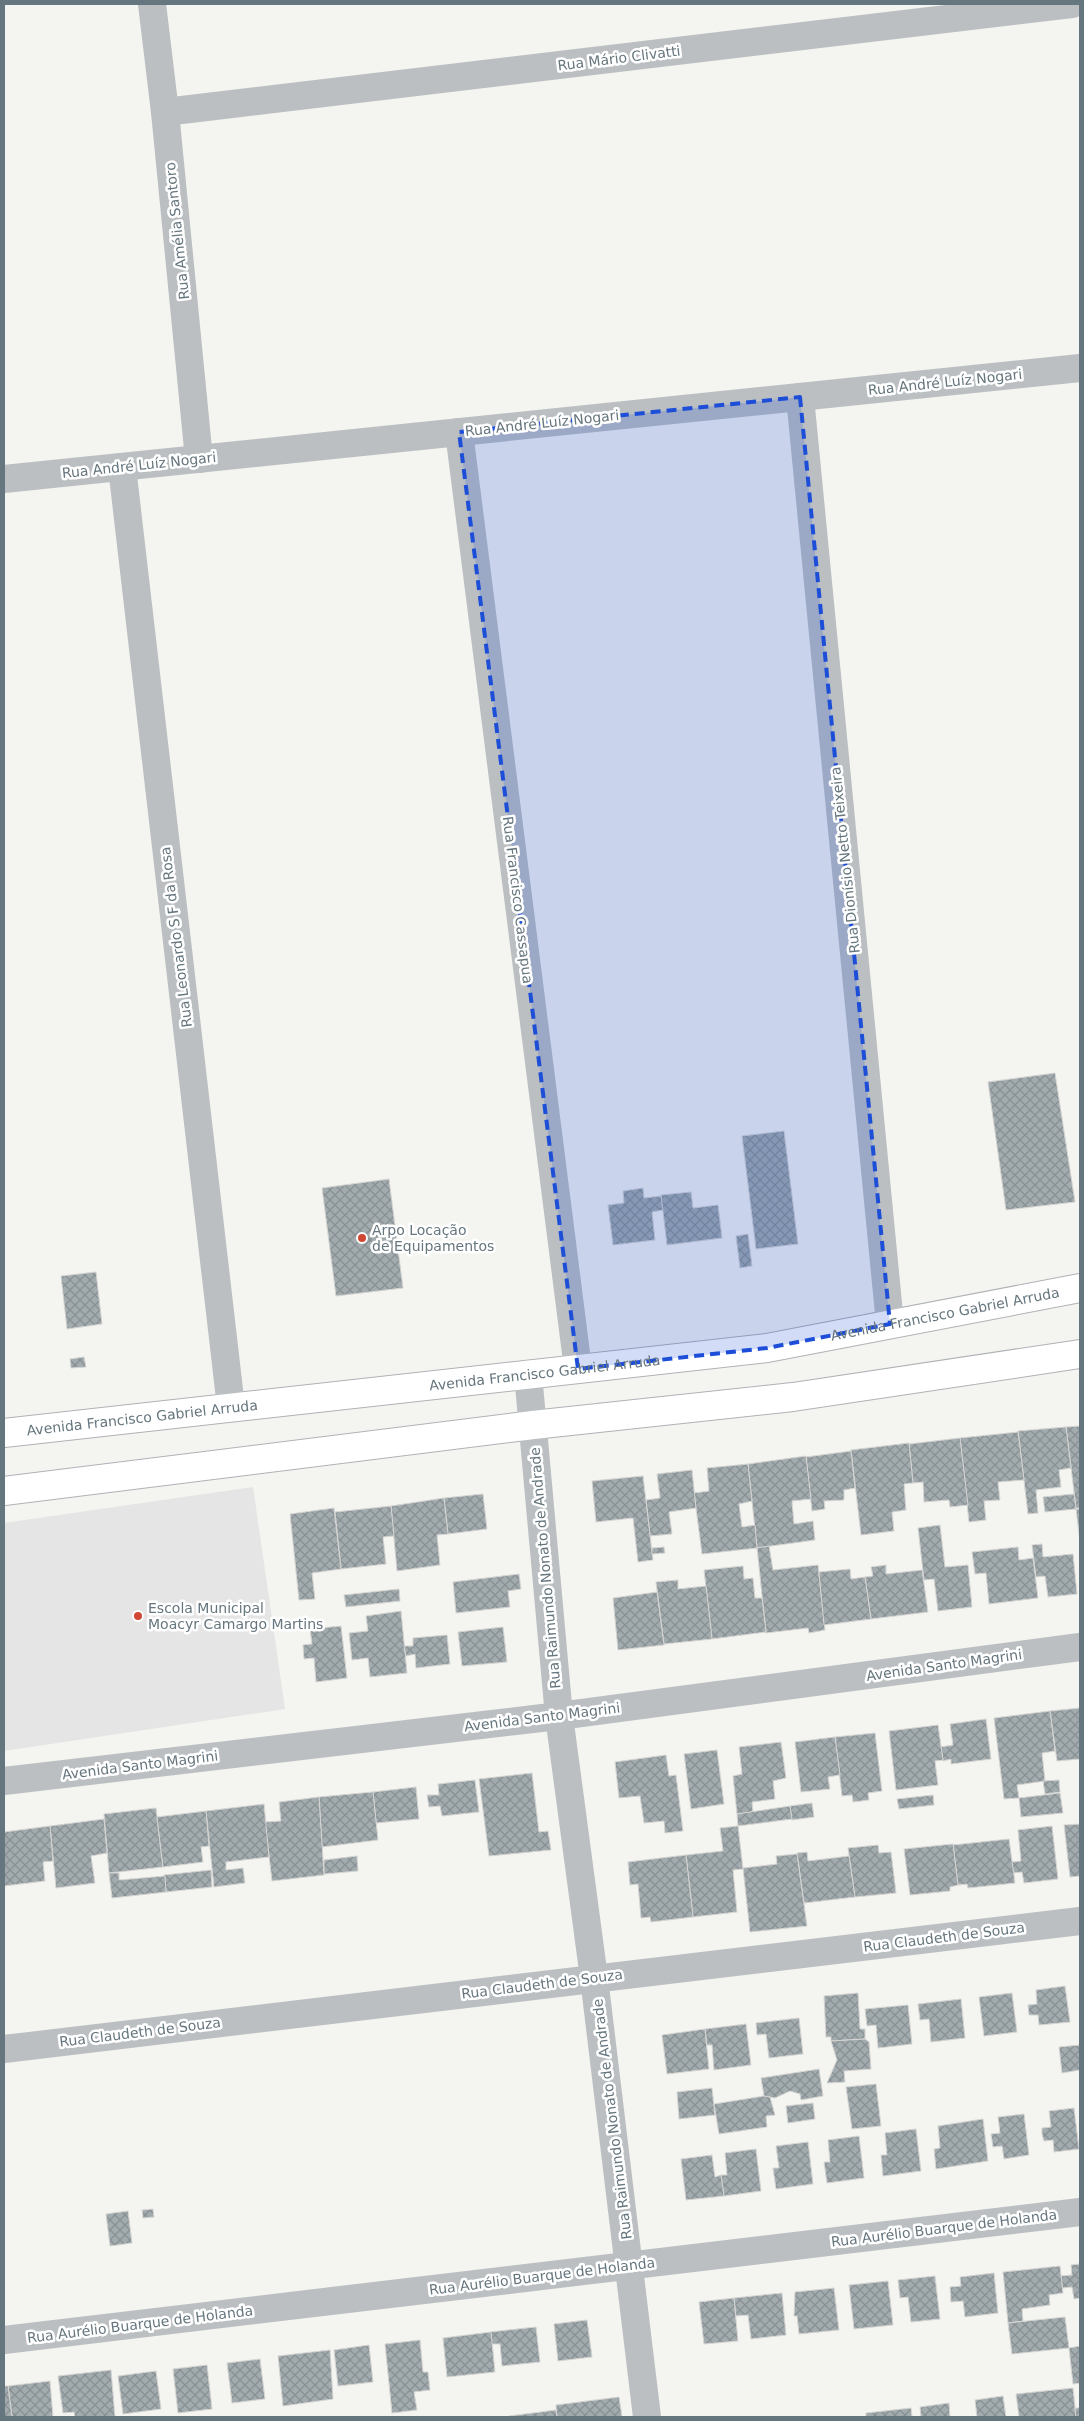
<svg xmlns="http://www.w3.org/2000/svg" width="1084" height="2421" viewBox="0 0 1084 2421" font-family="'DejaVu Sans',sans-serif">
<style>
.built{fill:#e4e5e4}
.building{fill:url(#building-cross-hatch);stroke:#d5d5d3}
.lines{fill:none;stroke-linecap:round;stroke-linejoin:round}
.secondary-casing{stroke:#aeb3b6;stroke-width:30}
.minor{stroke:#bbbfc2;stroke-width:28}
.secondary{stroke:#fff;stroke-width:28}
.marked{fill:#1d4ed8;fill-opacity:0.2;stroke:#1d4ed8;stroke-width:4;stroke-dasharray:10 6;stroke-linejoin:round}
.poi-dot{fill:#d14733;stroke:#fff;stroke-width:2}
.labels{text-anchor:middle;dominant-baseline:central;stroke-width:5;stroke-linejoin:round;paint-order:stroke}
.street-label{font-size:14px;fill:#66767e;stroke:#fff}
.poi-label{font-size:14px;fill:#66767e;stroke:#fff;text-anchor:start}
</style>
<defs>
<pattern id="building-cross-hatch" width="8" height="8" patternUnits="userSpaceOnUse" patternTransform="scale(1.25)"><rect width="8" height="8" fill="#a2abae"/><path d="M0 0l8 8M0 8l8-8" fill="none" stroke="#889093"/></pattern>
</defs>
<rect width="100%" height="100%" fill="#f4f4f0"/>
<path class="built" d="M253 1487 285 1709 4 1751V1523Z"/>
<g class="building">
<path d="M1055 1073 1075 1202 1006 1210 988 1082Z"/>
<path d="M784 1131 798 1244 756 1249 742 1136Z"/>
<path d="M389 1179 403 1288 336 1296 322 1188Z"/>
<path d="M643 1188 644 1198 661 1196 663 1210 652 1212 655 1240 613 1245 608 1205 624 1203 623 1191Z"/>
<path d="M691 1192 693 1208 718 1205 722 1238 667 1245 661 1195Z"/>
<path d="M748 1234 752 1266 740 1268 736 1236Z"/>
<path d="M96 1272 102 1324 67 1329 61 1276Z"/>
<path d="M84 1357 86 1367 71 1368 70 1359Z"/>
<path d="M1080 1426V1508H1076L1066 1427Z"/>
<path d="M1066 1427 1071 1468 1059 1470 1061 1487 1036 1490 1038 1513 1028 1514 1018 1431Z"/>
<path d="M1018 1432 1024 1480 998 1482 1000 1500 984 1501 986 1520 969 1522 960 1438Z"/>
<path d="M960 1438 968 1505 950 1507 949 1500 924 1502 923 1482 913 1483 909 1444Z"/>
<path d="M909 1443 913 1483 904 1484 906 1510 892 1512 894 1531 861 1535 851 1450Z"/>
<path d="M851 1451 855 1488 844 1490V1500L824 1501 825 1509 812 1511 806 1457Z"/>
<path d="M806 1456 811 1499 792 1501 794 1524 813 1521 815 1540 757 1548 748 1464Z"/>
<path d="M748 1464 752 1501 739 1504 742 1527 755 1525 757 1548 702 1554 694 1493 709 1491 707 1468Z"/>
<path d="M692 1470 696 1508 669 1512 672 1534 650 1536 646 1500 660 1498 657 1474Z"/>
<path d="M643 1476 653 1560 638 1562 633 1518 596 1522 592 1481Z"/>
<path d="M483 1494 487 1529 448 1534 444 1498Z"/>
<path d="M1074 1494 1076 1509 1045 1512 1043 1497Z"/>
<path d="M444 1498 448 1534 437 1535 440 1565 397 1571 391 1506Z"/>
<path d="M391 1506 394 1536 383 1537 386 1564 341 1569 335 1512Z"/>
<path d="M334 1508 341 1569 312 1573 315 1599 299 1600 290 1514Z"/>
<path d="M1076 1509H1080V1542Z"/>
<path d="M940 1525 945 1567 968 1565 972 1607 938 1611 934 1579 924 1580 918 1528Z"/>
<path d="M1042 1544 1043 1557 1073 1554 1077 1594 1048 1597 1045 1576 1036 1577 1032 1545Z"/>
<path d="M769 1546 773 1570 818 1565 825 1630 809 1633 808 1628 766 1633 757 1548Z"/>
<path d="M664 1547 665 1553 652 1554V1548Z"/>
<path d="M1018 1547 1019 1560 1033 1558 1038 1598 989 1604 986 1573 975 1574 972 1552Z"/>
<path d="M886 1565V1574L922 1570 928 1612 871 1619 865 1577 873 1576 871 1567Z"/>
<path d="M743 1566 744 1579 753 1578 755 1598H762L766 1632 712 1639 704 1570Z"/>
<path d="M850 1569 851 1579 865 1577 871 1619 824 1625 819 1572Z"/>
<path d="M519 1574 521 1589 508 1591 510 1607 456 1613 453 1582Z"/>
<path d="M678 1580V1589L706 1586 712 1639 664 1644 656 1582Z"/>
<path d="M399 1589 400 1601 346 1607 344 1595Z"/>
<path d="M657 1592 664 1645 618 1650 613 1598Z"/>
<path d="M401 1611 407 1673 370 1677 368 1658 352 1660 349 1633 368 1631 366 1616Z"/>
<path d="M341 1626 347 1678 316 1682 314 1658 304 1659 303 1645 312 1644 310 1629Z"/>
<path d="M503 1627 507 1662 462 1666 458 1632Z"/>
<path d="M447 1635 450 1664 416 1668 415 1654 406 1656 404 1646H413V1638Z"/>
<path d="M1080 1708V1759L1057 1761 1050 1711Z"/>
<path d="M1050 1711 1055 1751 1042 1753 1045 1781 1017 1785 1019 1798 1004 1799 994 1718Z"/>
<path d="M986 1719 991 1759 951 1764V1759L943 1761 941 1747 953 1745 950 1724Z"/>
<path d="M938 1725 943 1760 935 1761 938 1785 896 1790 889 1731Z"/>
<path d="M875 1733 882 1791 868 1793 869 1800 853 1802 852 1795 842 1796 835 1737Z"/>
<path d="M835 1737 840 1775 828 1777 830 1789 801 1792 795 1742Z"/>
<path d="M781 1742 786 1778 773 1781 775 1799 752 1802 753 1812 737 1814 733 1776 742 1774 739 1747Z"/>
<path d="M717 1750 724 1804 691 1809 684 1754Z"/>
<path d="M666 1755 669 1776 676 1775 683 1831 665 1833 664 1821 644 1823 640 1796 619 1798 615 1762Z"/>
<path d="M532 1773 539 1832 548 1831 551 1850 489 1856 479 1779Z"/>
<path d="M475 1780 479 1812 442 1816 440 1806 429 1807 427 1795H439L438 1784Z"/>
<path d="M1059 1780 1060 1792 1045 1794 1043 1781Z"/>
<path d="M416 1787 419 1819 376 1823 373 1792Z"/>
<path d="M373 1792 378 1840 322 1847 319 1797Z"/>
<path d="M1060 1793 1063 1813 1021 1817 1019 1798Z"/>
<path d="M933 1795 934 1805 899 1809 897 1799Z"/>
<path d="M319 1797 324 1875 272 1881 265 1822 281 1821 279 1802Z"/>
<path d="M812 1803 814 1817 792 1820 790 1806Z"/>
<path d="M264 1804 269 1857 226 1862V1870L243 1868 245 1883 214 1887 206 1811Z"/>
<path d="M790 1806 792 1819 738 1826 737 1814Z"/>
<path d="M156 1808 163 1867 109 1873 104 1814Z"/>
<path d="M206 1811 209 1846 201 1847 203 1862 163 1867 157 1817Z"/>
<path d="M104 1819 107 1853 91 1856 95 1883 56 1888 50 1826Z"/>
<path d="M1080 1824V1876L1070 1877 1064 1825Z"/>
<path d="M50 1826 53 1861 43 1862 45 1881 4 1886V1832Z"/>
<path d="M738 1826 743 1869 733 1870 737 1912 693 1917 686 1855 723 1851 720 1828Z"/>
<path d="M1052 1826 1058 1879 1024 1883 1022 1872 1013 1873 1012 1862 1021 1861 1018 1830Z"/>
<path d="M1009 1839 1015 1883 968 1888 967 1884 958 1885 953 1845Z"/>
<path d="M953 1844 958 1885 950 1887V1891L910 1895 904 1849Z"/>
<path d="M878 1845 879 1853 891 1852 896 1893 855 1897 848 1848Z"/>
<path d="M807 1852 808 1861 849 1856 855 1897 804 1903 797 1853Z"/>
<path d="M797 1854 807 1926 750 1932 743 1868 777 1864 776 1856Z"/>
<path d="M686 1855 693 1917 651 1922 650 1917 641 1918 638 1884 630 1885 628 1862Z"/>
<path d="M357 1856 358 1871 324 1874V1860Z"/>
<path d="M211 1870 212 1887 166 1892 164 1875Z"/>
<path d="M109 1873H119V1880L165 1876 166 1892 112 1898Z"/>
<path d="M1065 1986 1070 2022 1039 2025 1038 2015H1029L1028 2005 1037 2004 1036 1990Z"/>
<path d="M858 1993 860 2029H865V2039L831 2041V2037H826L824 1996Z"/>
<path d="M1012 1993 1017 2032 984 2036 979 1997Z"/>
<path d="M961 1999 965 2038 931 2042 929 2019 920 2020 918 2004Z"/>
<path d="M908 2005 912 2044 878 2048 876 2025 867 2026 865 2009Z"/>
<path d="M799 2018 803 2054 769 2058 766 2034 757 2035 756 2023Z"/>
<path d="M746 2024 751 2065 714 2070 712 2045H707L705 2029Z"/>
<path d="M705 2029 709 2069 667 2074 662 2035Z"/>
<path d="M865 2039 869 2042 871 2069 844 2071 845 2082 827 2083 837 2060 831 2041Z"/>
<path d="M1080 2045V2070L1062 2073 1059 2047Z"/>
<path d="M819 2069 823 2096 801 2100 800 2094 790 2091 775 2098 764 2096 761 2078Z"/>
<path d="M876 2084 881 2126 852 2129 846 2087Z"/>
<path d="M712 2088 715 2115 679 2119 677 2092Z"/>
<path d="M764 2096 770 2097 775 2115 766 2116 767 2127 719 2134 714 2104Z"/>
<path d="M813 2103 815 2119 788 2123 786 2106Z"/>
<path d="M1074 2108 1079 2149 1054 2152 1053 2140 1044 2141 1042 2134V2128L1051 2127 1049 2111Z"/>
<path d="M1024 2114 1029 2155 1004 2159 1002 2146 993 2147 991 2134 1000 2133 998 2117Z"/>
<path d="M983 2119 988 2161 936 2169 934 2149 940 2148 938 2126Z"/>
<path d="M916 2129 921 2171 883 2176 881 2155H887L885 2133Z"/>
<path d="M859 2136 864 2178 827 2183 824 2162H830L828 2140Z"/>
<path d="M808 2142 813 2184 776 2189 773 2168H779L776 2146Z"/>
<path d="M756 2149 761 2191 724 2196 721 2175H727L725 2153Z"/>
<path d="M712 2155 715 2177 721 2175 724 2196 686 2200 681 2159Z"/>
<path d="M153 2209 154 2217 143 2218 142 2210Z"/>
<path d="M128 2211 132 2243 110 2246 106 2214Z"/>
<path d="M1080 2264V2298L1074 2299 1072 2287 1062 2288 1061 2276 1072 2275 1071 2265Z"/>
<path d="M1060 2266 1063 2293 1049 2295 1050 2305 1022 2309 1023 2321 1008 2323 1003 2272Z"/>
<path d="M994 2273 998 2313 965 2317 963 2301 951 2302 950 2287 961 2286 960 2277Z"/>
<path d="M935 2276 940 2319 911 2322 908 2297 900 2298 898 2280Z"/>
<path d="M888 2281 893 2325 854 2329 849 2285Z"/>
<path d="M834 2288 839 2330 799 2334 797 2316H794L795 2292Z"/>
<path d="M782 2293 786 2335 751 2339 748 2315 736 2316 734 2298Z"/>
<path d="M734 2298 738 2341 704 2344 699 2302Z"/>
<path d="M1065 2317 1069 2348 1012 2354 1008 2323Z"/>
<path d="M587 2320 592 2357 558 2361 554 2324Z"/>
<path d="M536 2327 540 2362 502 2366 500 2344H492L490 2332Z"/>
<path d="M491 2332 495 2372 447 2377 443 2338Z"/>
<path d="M420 2340 423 2372H428L430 2390 414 2392 417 2410 392 2413 385 2344Z"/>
<path d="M369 2345 373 2382 338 2386 334 2350Z"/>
<path d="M1080 2346V2383L1073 2384 1069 2348Z"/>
<path d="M330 2350 333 2399 283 2406 278 2356Z"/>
<path d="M260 2359 265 2399 232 2403 227 2363Z"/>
<path d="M207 2365 212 2409 178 2413 173 2369Z"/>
<path d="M111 2370 115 2417H75L74 2412 63 2413 58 2376Z"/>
<path d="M156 2371 161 2409 123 2414 118 2376Z"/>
<path d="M50 2381 53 2417H12L8 2386Z"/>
<path d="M4 2386H8L12 2417H4Z"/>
<path d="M1073 2388 1076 2417H1019L1016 2394Z"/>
<path d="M1003 2396 1006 2417H977L975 2400Z"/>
<path d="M619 2397 622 2417H557L556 2405Z"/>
<path d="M949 2403 950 2417H921L920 2407Z"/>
<path d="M911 2408 912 2417H866V2413Z"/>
<path d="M1075 2408H1080V2417H1076Z"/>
<path d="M556 2410 557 2417H509V2416Z"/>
</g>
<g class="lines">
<g class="secondary-casing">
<g id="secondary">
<path id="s1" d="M4 1433 767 1348 1080 1288"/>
<path d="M4 1491 533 1425 793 1397 1080 1354"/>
</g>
</g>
<g class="minor">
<path d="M152 4 165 112 199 459"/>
<path d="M165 112 1072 4"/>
<path d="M800 397 890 1324"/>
<path d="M459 432 578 1369"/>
<path d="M122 467 231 1407"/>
<path d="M4 479 1080 368"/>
<path d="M528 1374 559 1716 594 1978 647 2417"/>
<path d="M4 1781 559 1716 1080 1647"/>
<path d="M4 2049 1080 1921"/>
<path d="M4 2340 1080 2212"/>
</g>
<use href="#secondary" class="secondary"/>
</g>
<path class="marked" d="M800 397 890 1324 767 1348 578 1369 459 432Z"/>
<g class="poi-dot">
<circle cx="362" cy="1238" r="5"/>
<circle cx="138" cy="1616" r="5"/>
</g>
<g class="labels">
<g class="street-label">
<text transform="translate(619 58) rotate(-7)">Rua Mário Clivatti</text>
<text transform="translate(177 231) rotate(-96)">Rua Amélia Santoro</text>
<text transform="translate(945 382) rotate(-6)">Rua André Luíz Nogari</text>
<text transform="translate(542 423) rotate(-6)">Rua André Luíz Nogari</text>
<text transform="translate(139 465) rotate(-6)">Rua André Luíz Nogari</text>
<text transform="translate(845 860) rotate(-96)">Rua Dionísio Netto Teixeira</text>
<text transform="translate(518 900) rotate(83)">Rua Francisco Cassapua</text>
<text transform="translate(176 937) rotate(-97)">Rua Leonardo S F da Rosa</text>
<text stroke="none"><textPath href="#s1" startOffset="949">Avenida Francisco Gabriel Arruda</textPath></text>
<text stroke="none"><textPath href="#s1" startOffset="544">Avenida Francisco Gabriel Arruda</textPath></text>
<text stroke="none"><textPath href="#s1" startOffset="139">Avenida Francisco Gabriel Arruda</textPath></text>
<text transform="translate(545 1568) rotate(-95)">Rua Raimundo Nonato de Andrade</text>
<text transform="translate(944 1665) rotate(-8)">Avenida Santo Magrini</text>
<text transform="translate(542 1717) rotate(-7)">Avenida Santo Magrini</text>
<text transform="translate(140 1765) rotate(-7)">Avenida Santo Magrini</text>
<text transform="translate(944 1937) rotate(-7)">Rua Claudeth de Souza</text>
<text transform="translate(542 1984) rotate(-7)">Rua Claudeth de Souza</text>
<text transform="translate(140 2032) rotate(-7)">Rua Claudeth de Souza</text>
<text transform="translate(612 2119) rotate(-97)">Rua Raimundo Nonato de Andrade</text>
<text transform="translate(944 2228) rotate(-7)">Rua Aurélio Buarque de Holanda</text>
<text transform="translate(542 2276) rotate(-7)">Rua Aurélio Buarque de Holanda</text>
<text transform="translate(140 2324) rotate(-7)">Rua Aurélio Buarque de Holanda</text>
</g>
<g class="poi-label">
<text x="372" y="1230">Arpo Locação<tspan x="372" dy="16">de Equipamentos</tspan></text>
<text x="148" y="1608">Escola Municipal<tspan x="148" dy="16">Moacyr Camargo Martins</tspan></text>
</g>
</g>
<rect width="1084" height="2421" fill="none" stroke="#66767e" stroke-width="10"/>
</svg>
